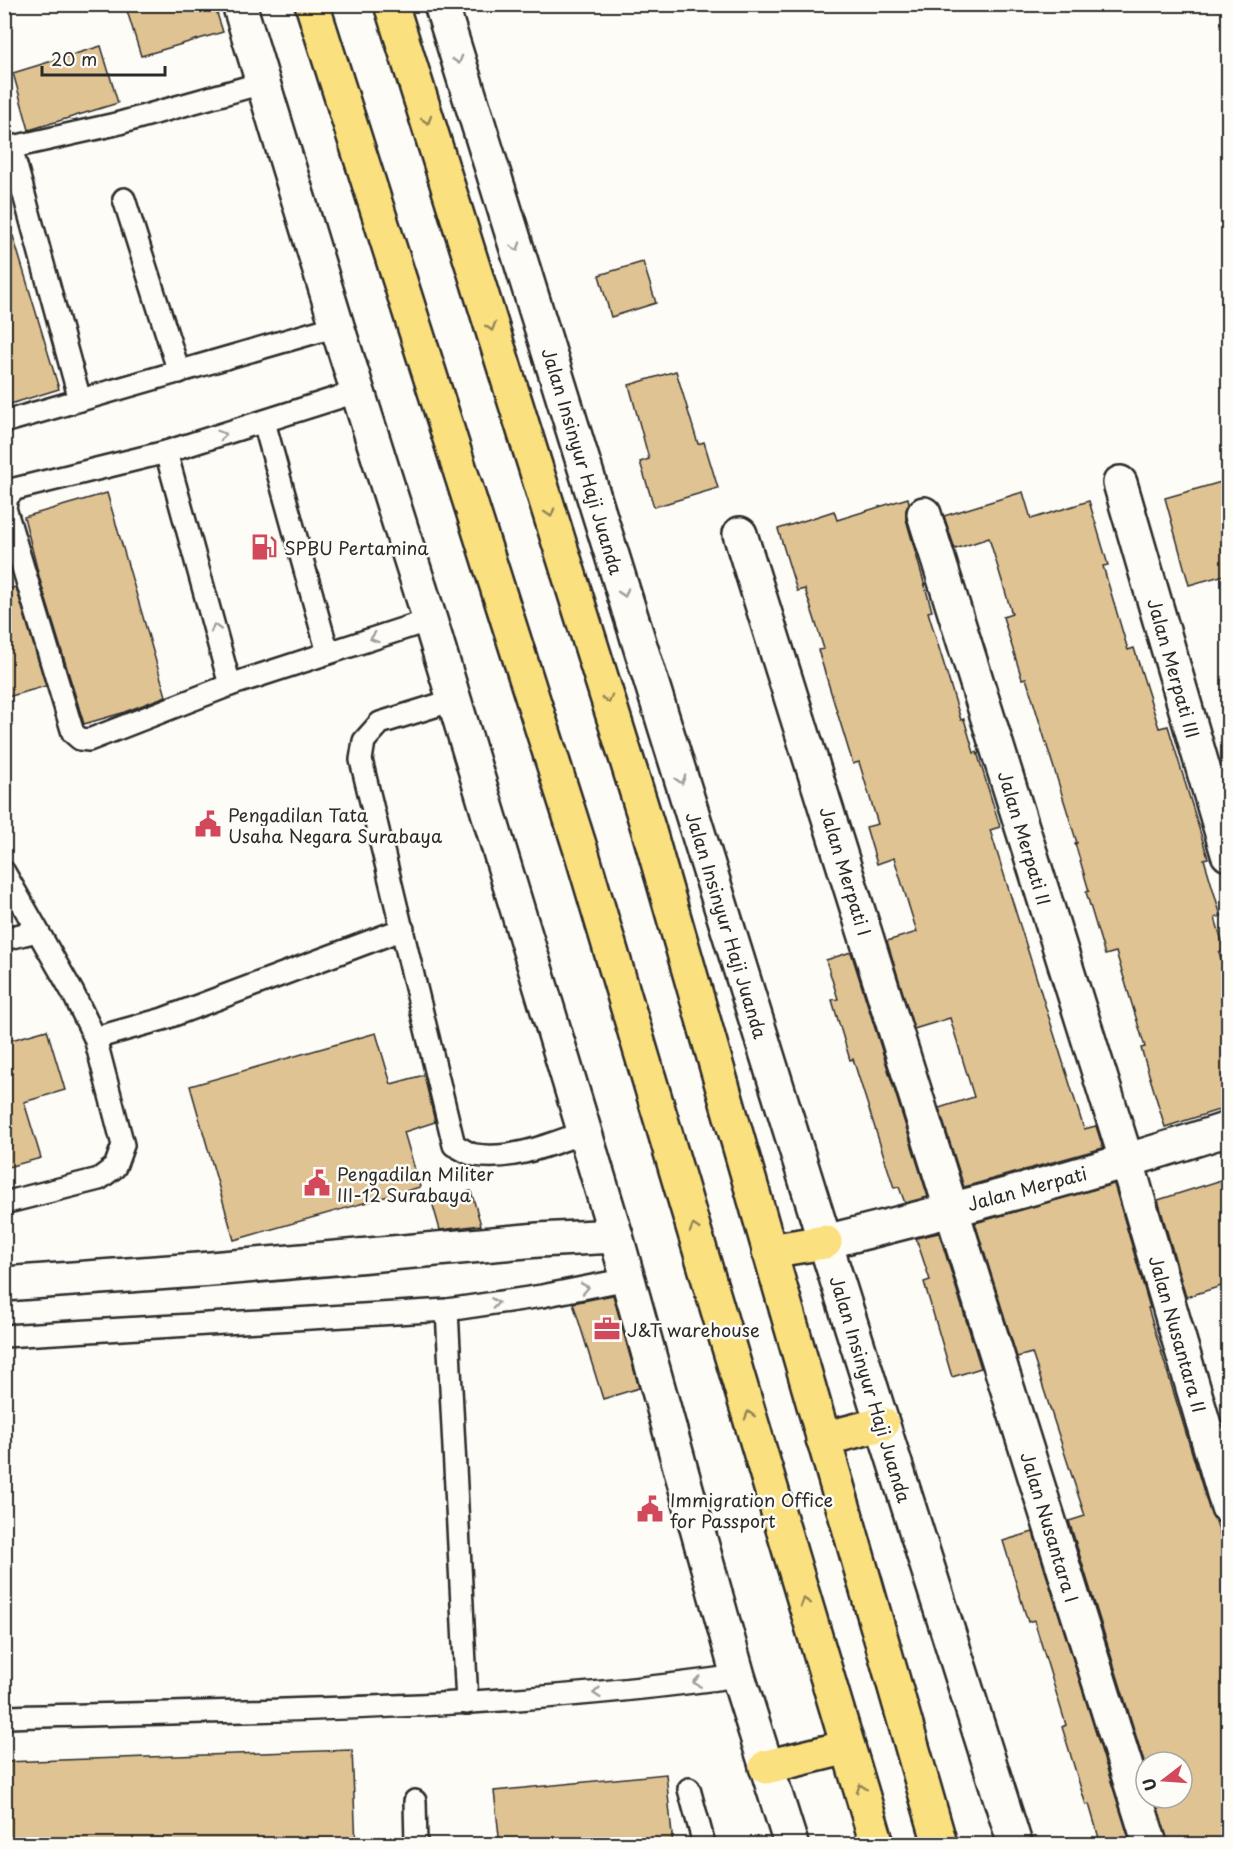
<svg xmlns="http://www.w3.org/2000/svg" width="1233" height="1849" viewBox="0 0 1233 1849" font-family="'Playpen Sans',sans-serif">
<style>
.building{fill:#dfc393;stroke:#2b2b2b;stroke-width:1.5}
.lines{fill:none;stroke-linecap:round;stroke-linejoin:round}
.service-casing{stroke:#2b2b2b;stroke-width:26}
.minor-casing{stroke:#2b2b2b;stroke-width:38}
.tertiary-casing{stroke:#2b2b2b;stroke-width:38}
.trunk-casing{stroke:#2b2b2b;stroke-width:38}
.service{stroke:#fdfcf7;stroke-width:21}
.minor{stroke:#fdfcf7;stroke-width:33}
.tertiary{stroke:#fdfcf7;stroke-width:33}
.trunk{stroke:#fbe080;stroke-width:33}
.oneway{stroke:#9e9e9b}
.oneway2{stroke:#938656}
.labels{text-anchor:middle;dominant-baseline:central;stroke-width:5;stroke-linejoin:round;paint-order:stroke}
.street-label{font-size:18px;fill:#2b2b2b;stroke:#fdfcf7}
.poi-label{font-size:18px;fill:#2b2b2b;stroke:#fdfcf7;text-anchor:start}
</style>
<rect width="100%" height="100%" fill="#fdfcf7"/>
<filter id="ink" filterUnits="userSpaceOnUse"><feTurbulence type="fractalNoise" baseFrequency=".0167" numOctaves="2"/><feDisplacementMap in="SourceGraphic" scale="12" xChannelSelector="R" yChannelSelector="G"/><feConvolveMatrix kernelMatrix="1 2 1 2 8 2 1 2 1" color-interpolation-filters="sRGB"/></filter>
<g filter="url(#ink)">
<g class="building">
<path d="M125 4H214L223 32 141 56Z"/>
<path d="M101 46 118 103 29 130 13 73Z"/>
<path d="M13 236 59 389 4 406V237Z"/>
<path d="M643 262 656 303 611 317 599 275Z"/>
<path d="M676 371 698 444 704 442 718 488 654 507 640 462 649 459 629 385Z"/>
<path d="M1228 480V574L1189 585 1165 498Z"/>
<path d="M1023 492 1031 519 1089 501 1108 565 1103 566 1128 650 1134 648 1159 728 1168 726 1208 858 1204 859 1221 916 1215 918 1225 951 1219 952 1228 982V1107L1165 1127 1141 1048 1145 1047 1116 952 1105 955 1086 892 1089 891 1075 843H1077L1026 678 1022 679 1003 617 1012 614 989 538 955 549 944 516Z"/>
<path d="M107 493 166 696 122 713 84 724 40 580 24 517Z"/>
<path d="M908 498 909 503 906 510V519L932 611 928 612 961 720 964 719 974 753 977 752 1000 827 990 830 1084 1129 1096 1126 1103 1148 964 1187 939 1108 974 1097 950 1018 914 1029 887 941 917 932 894 858 877 864 866 827 878 824 859 762 853 764 818 650 824 649 805 589 797 591 778 529 834 511 837 520Z"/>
<path d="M16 587 46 686 4 698V590Z"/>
<path d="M851 952 928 1197 905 1203 899 1187 894 1188 853 1059 850 1060 832 1000 838 999 826 960Z"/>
<path d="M47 1030 65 1090 24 1102 41 1158 4 1168V1042Z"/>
<path d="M376 1033 391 1084 424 1075 435 1122 404 1132 420 1187 234 1240 190 1086Z"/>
<path d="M1228 1178V1284L1186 1297 1158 1200Z"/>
<path d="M1114 1184 1150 1308H1148L1210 1512 1216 1521 1228 1561V1845H1168L1155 1798H1182V1762H1146V1768L1069 1521 1085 1516 1032 1353 1017 1357 975 1223Z"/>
<path d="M471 1191 481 1225 440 1230 432 1202Z"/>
<path d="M939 1233 981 1368 952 1377 924 1282 930 1280 916 1238Z"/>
<path d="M613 1295 639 1388 603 1399 573 1303Z"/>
<path d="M1033 1532 1131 1845H1101L1089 1804 1086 1805 1062 1727 1066 1725 1034 1620 1028 1622 1003 1541Z"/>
<path d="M352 1750 356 1845H4V1762Z"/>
<path d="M666 1774 673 1845H500L494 1791Z"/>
</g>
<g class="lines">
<g class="service-casing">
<g id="service">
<path d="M11 147 80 400"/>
<path d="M4 149 116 124 262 83"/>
<path d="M124 199 179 372"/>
<path d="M359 391 166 452 15 489 7 497 5 508 73 733 80 739 89 740 230 685 430 620"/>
<path d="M4 422 337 326"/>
<path d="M264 422 328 653"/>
<path d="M166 452 230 685"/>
<path d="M454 700 380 723 364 741 361 760 454 1145C461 1148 468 1154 475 1155 512 1161 551 1144 585 1132"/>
<path d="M4 872 73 993 95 1038 123 1145 115 1167 99 1179 4 1203"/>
<path d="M4 939 37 931"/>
<path d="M95 1038 163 1019 403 929"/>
<path d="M447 1310 467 1703"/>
<path d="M4 1336 447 1310 542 1296 628 1279"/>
<path d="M4 1717C249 1710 495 1711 738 1676"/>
<path d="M689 1789 704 1844"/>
<path d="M415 1801 416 1844"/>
</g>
</g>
<g class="minor-casing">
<g id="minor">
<path d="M1120 483 1228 854"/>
<path d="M924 514 1127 1162 1228 1507"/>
<path d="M740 534 1150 1844"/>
<path d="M825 1242C960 1209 1096 1172 1228 1129"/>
<path d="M4 1284 211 1269 538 1240 616 1236"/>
</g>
</g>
<g class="tertiary-casing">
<g id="tertiary">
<path d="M239 4 337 326 430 620 616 1236 738 1676 791 1844"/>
<path d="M441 4 825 1242 1015 1844"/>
</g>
</g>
<g class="trunk-casing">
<g id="trunk">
<path d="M312 4 582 854 877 1844"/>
<path d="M391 4 649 831 940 1844"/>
<path d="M769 1251 825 1242"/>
<path d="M823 1439 882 1424"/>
<path d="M766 1767 848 1747"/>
</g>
</g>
<use href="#service" class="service"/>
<use href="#minor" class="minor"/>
<use href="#tertiary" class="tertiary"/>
<use href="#trunk" class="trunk"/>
</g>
<defs><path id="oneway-chevron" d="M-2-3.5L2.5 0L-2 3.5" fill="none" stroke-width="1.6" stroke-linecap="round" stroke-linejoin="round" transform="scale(1.5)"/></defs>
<g class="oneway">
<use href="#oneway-chevron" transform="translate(458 60) rotate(73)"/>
<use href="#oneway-chevron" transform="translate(516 247) rotate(73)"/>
<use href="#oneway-chevron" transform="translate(222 435) rotate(-17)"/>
<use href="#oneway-chevron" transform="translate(624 593) rotate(73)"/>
<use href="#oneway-chevron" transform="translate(215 628) rotate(-106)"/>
<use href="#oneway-chevron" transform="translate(374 638) rotate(162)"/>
<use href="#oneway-chevron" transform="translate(681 780) rotate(73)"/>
<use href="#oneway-chevron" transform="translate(585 1288) rotate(-11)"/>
<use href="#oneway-chevron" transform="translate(495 1303) rotate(-8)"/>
<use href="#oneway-chevron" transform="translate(697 1682) rotate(172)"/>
<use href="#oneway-chevron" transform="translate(597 1693) rotate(175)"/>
</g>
<g class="oneway2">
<use href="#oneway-chevron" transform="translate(427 120) rotate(73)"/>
<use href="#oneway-chevron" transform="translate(491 327) rotate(73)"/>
<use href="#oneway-chevron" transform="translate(550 513) rotate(73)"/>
<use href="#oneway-chevron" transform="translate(608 699) rotate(73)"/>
<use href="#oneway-chevron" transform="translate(694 1228) rotate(-107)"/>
<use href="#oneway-chevron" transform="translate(749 1415) rotate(-107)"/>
<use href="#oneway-chevron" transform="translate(805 1602) rotate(-107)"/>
<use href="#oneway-chevron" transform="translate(861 1788) rotate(-107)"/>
</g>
</g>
<defs>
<g id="fuel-bare" transform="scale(2.07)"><path d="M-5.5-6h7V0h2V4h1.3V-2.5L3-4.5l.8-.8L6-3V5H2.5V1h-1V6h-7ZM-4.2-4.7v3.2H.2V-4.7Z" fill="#d1495b" stroke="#fdfcf7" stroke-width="2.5" paint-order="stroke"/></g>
<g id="civic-bare" transform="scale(2.07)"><path d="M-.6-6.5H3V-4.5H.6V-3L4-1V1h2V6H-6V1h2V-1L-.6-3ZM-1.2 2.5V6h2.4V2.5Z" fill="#d1495b" stroke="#fdfcf7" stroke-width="2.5" paint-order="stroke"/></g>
<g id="office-bare" transform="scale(2.07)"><path d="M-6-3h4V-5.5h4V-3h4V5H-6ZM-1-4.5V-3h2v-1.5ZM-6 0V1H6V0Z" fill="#d1495b" stroke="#fdfcf7" stroke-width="2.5" paint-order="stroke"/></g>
</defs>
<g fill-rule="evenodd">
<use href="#fuel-bare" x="264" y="547"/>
<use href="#civic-bare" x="208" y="824"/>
<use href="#civic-bare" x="317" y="1183"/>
<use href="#office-bare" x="607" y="1329"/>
<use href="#civic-bare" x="650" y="1509"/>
</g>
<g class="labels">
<g class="street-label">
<text transform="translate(583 461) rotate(73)">Jalan Insinyur Haji Juanda</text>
<text transform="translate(1174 668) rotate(74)">Jalan Merpati III</text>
<text transform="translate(1025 838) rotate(73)">Jalan Merpati II</text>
<text transform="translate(846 871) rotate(73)">Jalan Merpati I</text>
<text transform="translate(727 925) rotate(73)">Jalan Insinyur Haji Juanda</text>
<text transform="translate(1027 1188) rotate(-15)">Jalan Merpati</text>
<text transform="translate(1178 1334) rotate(74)">Jalan Nusantara II</text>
<text transform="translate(871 1389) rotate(73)">Jalan Insinyur Haji Juanda</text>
<text transform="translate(1050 1527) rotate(73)">Jalan Nusantara I</text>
</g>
<g class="poi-label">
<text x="284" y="547">SPBU Pertamina</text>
<text x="228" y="814">Pengadilan Tata<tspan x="228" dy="21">Usaha Negara Surabaya</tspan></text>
<text x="337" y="1173">Pengadilan Militer<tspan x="337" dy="21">III-12 Surabaya</tspan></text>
<text x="627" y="1329">J&amp;T warehouse</text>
<text x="670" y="1499">Immigration Office<tspan x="670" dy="21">for Passport</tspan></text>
</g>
</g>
<rect width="1233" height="1849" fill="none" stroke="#fdfcf7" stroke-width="24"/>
<rect x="12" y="12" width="1209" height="1825" fill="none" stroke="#2b2b2b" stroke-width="2" filter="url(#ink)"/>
<g transform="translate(1164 1780) rotate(253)"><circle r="28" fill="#fdfcf7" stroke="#a9a8a5" stroke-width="1.5"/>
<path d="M0-4.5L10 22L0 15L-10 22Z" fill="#d1495b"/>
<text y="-9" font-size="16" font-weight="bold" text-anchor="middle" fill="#2b2b2b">U</text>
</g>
<path d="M42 66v9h123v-9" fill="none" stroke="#2b2b2b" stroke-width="3"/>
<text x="51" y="66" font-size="18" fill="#2b2b2b" stroke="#fdfcf7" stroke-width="4.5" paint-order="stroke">20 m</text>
</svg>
